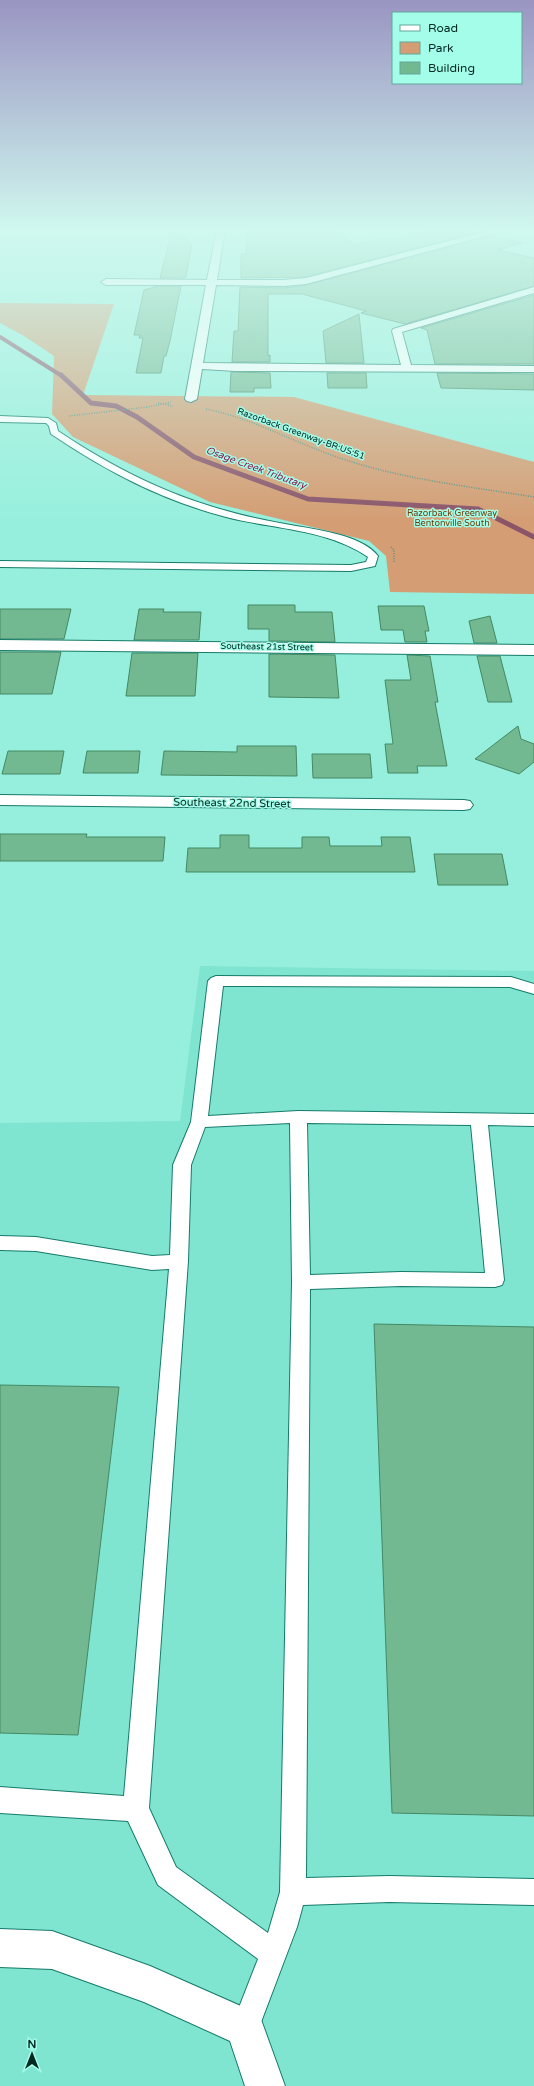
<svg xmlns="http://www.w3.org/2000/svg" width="534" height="2086" viewBox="0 0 534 2086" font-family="'Varela Round',sans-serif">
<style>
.built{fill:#80e5d0}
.green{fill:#d49d73}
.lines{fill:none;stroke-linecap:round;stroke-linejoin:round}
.stream-far1{stroke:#8a5469;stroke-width:4}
.stream{stroke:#8a5469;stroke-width:5}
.building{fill:#72b891;stroke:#448964}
.lane-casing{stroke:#157b6a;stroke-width:2}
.street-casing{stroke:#157b6a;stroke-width:2}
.path{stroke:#4f9184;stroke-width:1.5;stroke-dasharray:1 1.5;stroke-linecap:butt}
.lane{fill:#fff;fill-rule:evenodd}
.street{fill:#fff;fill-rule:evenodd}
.labels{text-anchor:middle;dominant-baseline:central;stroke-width:3;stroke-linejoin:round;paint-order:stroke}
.far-street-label{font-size:9px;fill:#012922;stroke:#a3fde9}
.far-park-label{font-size:9px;fill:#6f3c08;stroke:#a3fde9}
.far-water-label{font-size:10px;font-style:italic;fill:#8c184e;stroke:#a3fde9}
.street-label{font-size:11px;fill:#012922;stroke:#a3fde9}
</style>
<rect width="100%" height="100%" fill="#96efdc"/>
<path class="built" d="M200 966 534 971V2086H0V1123L180 1121Z"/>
<path class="green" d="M0 303 114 304 83 395 294 397 534 462V594L390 592 386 556 369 541 210 502 73 437 52 414 54 356 24 336 0 323Z"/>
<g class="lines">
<path class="stream-far1" d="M0 337 62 376"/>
<path class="stream" d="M61 375 91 403 116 406 137 417 194 457 308 499 478 509 534 537"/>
</g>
<g class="building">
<path d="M248 229H336L354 245 383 238 393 240 436 229H459L474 233 306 277 241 278V254H246Z"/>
<path d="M171 234 188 237 187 244H192L186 277 182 278H160Z"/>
<path d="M490 236 522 243 498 250 534 258V286L405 324 361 313 366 311 302 294H268V356L270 355V362H232L234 331H238L240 287 284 288 306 285Z"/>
<path d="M158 286H181L170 341 166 356H164L161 373H136L143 338H139L140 335H134L144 290Z"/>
<path d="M534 295V364H435L427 330 421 328Z"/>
<path d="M359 314 364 363H326L323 331Z"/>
<path d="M231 372 270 373 271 388H254V392H230Z"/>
<path d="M327 373H366L367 388H328Z"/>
<path d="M437 373 534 374V390L441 388Z"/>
<path d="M248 605H295V612H332L335 642 269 641V629H248Z"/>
<path d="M378 606H424L429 631H425L427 642H405L403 630H381Z"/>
<path d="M0 609H71L64 639H0Z"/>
<path d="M139 609H164L163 612H201L199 640H134Z"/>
<path d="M490 616 497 643H474L469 621Z"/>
<path d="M0 652H61L52 694H0Z"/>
<path d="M132 653H198L195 696H126Z"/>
<path d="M269 654 335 655 339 698 269 697Z"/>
<path d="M407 655 430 656 438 702H435L447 766H417L418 773H388L385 744H393L385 680H411Z"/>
<path d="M477 656H500L512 702H488Z"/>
<path d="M518 726 521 739 534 744V762L519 774 475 759Z"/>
<path d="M237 746H296L297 776 161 775 164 751 237 752Z"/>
<path d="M8 751H64L60 774H2Z"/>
<path d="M87 751H140L138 773H83Z"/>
<path d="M312 754H370L372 778H313Z"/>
<path d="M0 834H87L86 837H165L163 861H0Z"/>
<path d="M220 835H249V848H302V837H329L330 846H382L381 837H410L415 872H186L188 848H220Z"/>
<path d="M434 854H502L508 885H438Z"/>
<path d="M374 1324 534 1327V1816L392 1813Z"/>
<path d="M0 1385 119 1387 78 1735 0 1733Z"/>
</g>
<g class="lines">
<g class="lane-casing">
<g id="lane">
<path d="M0 416 48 418 56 423 58 431C136 483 204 511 296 526 320 530 363 536 378 556L375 566 351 571 0 567V561L351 565 366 562 368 557C328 529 272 529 226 517 161 500 106 471 51 434L49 426 46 423 0 422Z"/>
<path d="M216 976 511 977 534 984V994L510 987 223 986 208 1116 298 1111 534 1114V1126L488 1125 504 1280 502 1285 495 1287 401 1286 310 1289 306 1878 389 1876 534 1879V1905L389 1902 303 1905 297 1927 255 2038 245 2042 235 2038 231 2028 258 1959 158 1885 128 1821 0 1813V1787L124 1796 169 1269 152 1270 36 1251 0 1250V1236L36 1237 152 1256 170 1255 173 1165 191 1122 208 981 211 978ZM290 1123 292 1282 280 1892 268 1933 176 1867 149 1808 188 1261 191 1165 205 1127ZM307 1123 471 1125 485 1273 401 1272 310 1275Z"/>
</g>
</g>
<g class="street-casing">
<g id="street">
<path d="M217 229H225L217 280H284L306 278 495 229H511L306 284 284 286 216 285 203 363 401 365 392 331 393 329 534 287V293L402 332 411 365 534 366V372L236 371 202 369 197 399 191 402 187 401 185 399 206 285H106L101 282 106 279 207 280Z"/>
<path d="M0 640 534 645V655L0 650Z"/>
<path d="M0 795 464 800 470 801 473 805 470 809 464 810 0 805Z"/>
<path d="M0 1929 52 1931 150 1966 259 2014 285 2086H245L230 2041 144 2002 52 1969 0 1967Z"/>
</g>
</g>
<g class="path">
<path d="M158 403 173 406"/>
<path d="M206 409C256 419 300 446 349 461 409 480 472 487 534 497"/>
<path d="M69 416 148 407 171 402"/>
<path d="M391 547 394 550V563"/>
</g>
<use href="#lane" class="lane"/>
<use href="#street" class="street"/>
</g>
<linearGradient id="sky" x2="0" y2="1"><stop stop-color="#9a95c2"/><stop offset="0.44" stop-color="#d0f8ef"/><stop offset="1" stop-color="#d0f8ef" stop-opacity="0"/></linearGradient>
<rect width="534" height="522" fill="url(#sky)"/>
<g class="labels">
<g class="far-street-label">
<text transform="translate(301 434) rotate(20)">Razorback Greenway-BR:US:51</text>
<text transform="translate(267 647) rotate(1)">Southeast 21st Street</text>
</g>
<g class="far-park-label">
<text x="452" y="513">Razorback Greenway<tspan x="452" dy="10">Bentonville South</tspan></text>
</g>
<g class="far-water-label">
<text transform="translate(256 468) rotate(20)">Osage Creek Tributary</text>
</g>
<g class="street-label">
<text transform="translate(232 803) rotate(1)">Southeast 22nd Street</text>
</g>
</g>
<rect x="392" y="12" width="130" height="72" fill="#a3fde9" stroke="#62a899"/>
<rect x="400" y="25" width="20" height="6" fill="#ffffff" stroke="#62a899"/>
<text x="428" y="32" font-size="12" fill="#012922">Road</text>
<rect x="400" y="42" width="20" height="12" fill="#d49d73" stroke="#62a899"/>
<text x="428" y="52" font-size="12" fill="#012922">Park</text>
<rect x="400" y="62" width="20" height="12" fill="#72b891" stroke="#62a899"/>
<text x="428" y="72" font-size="12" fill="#012922">Building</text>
<g transform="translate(32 2054)" stroke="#a3fde9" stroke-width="3" paint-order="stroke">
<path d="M0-3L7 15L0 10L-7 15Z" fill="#012922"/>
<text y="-6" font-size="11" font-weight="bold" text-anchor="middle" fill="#012922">N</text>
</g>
</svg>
